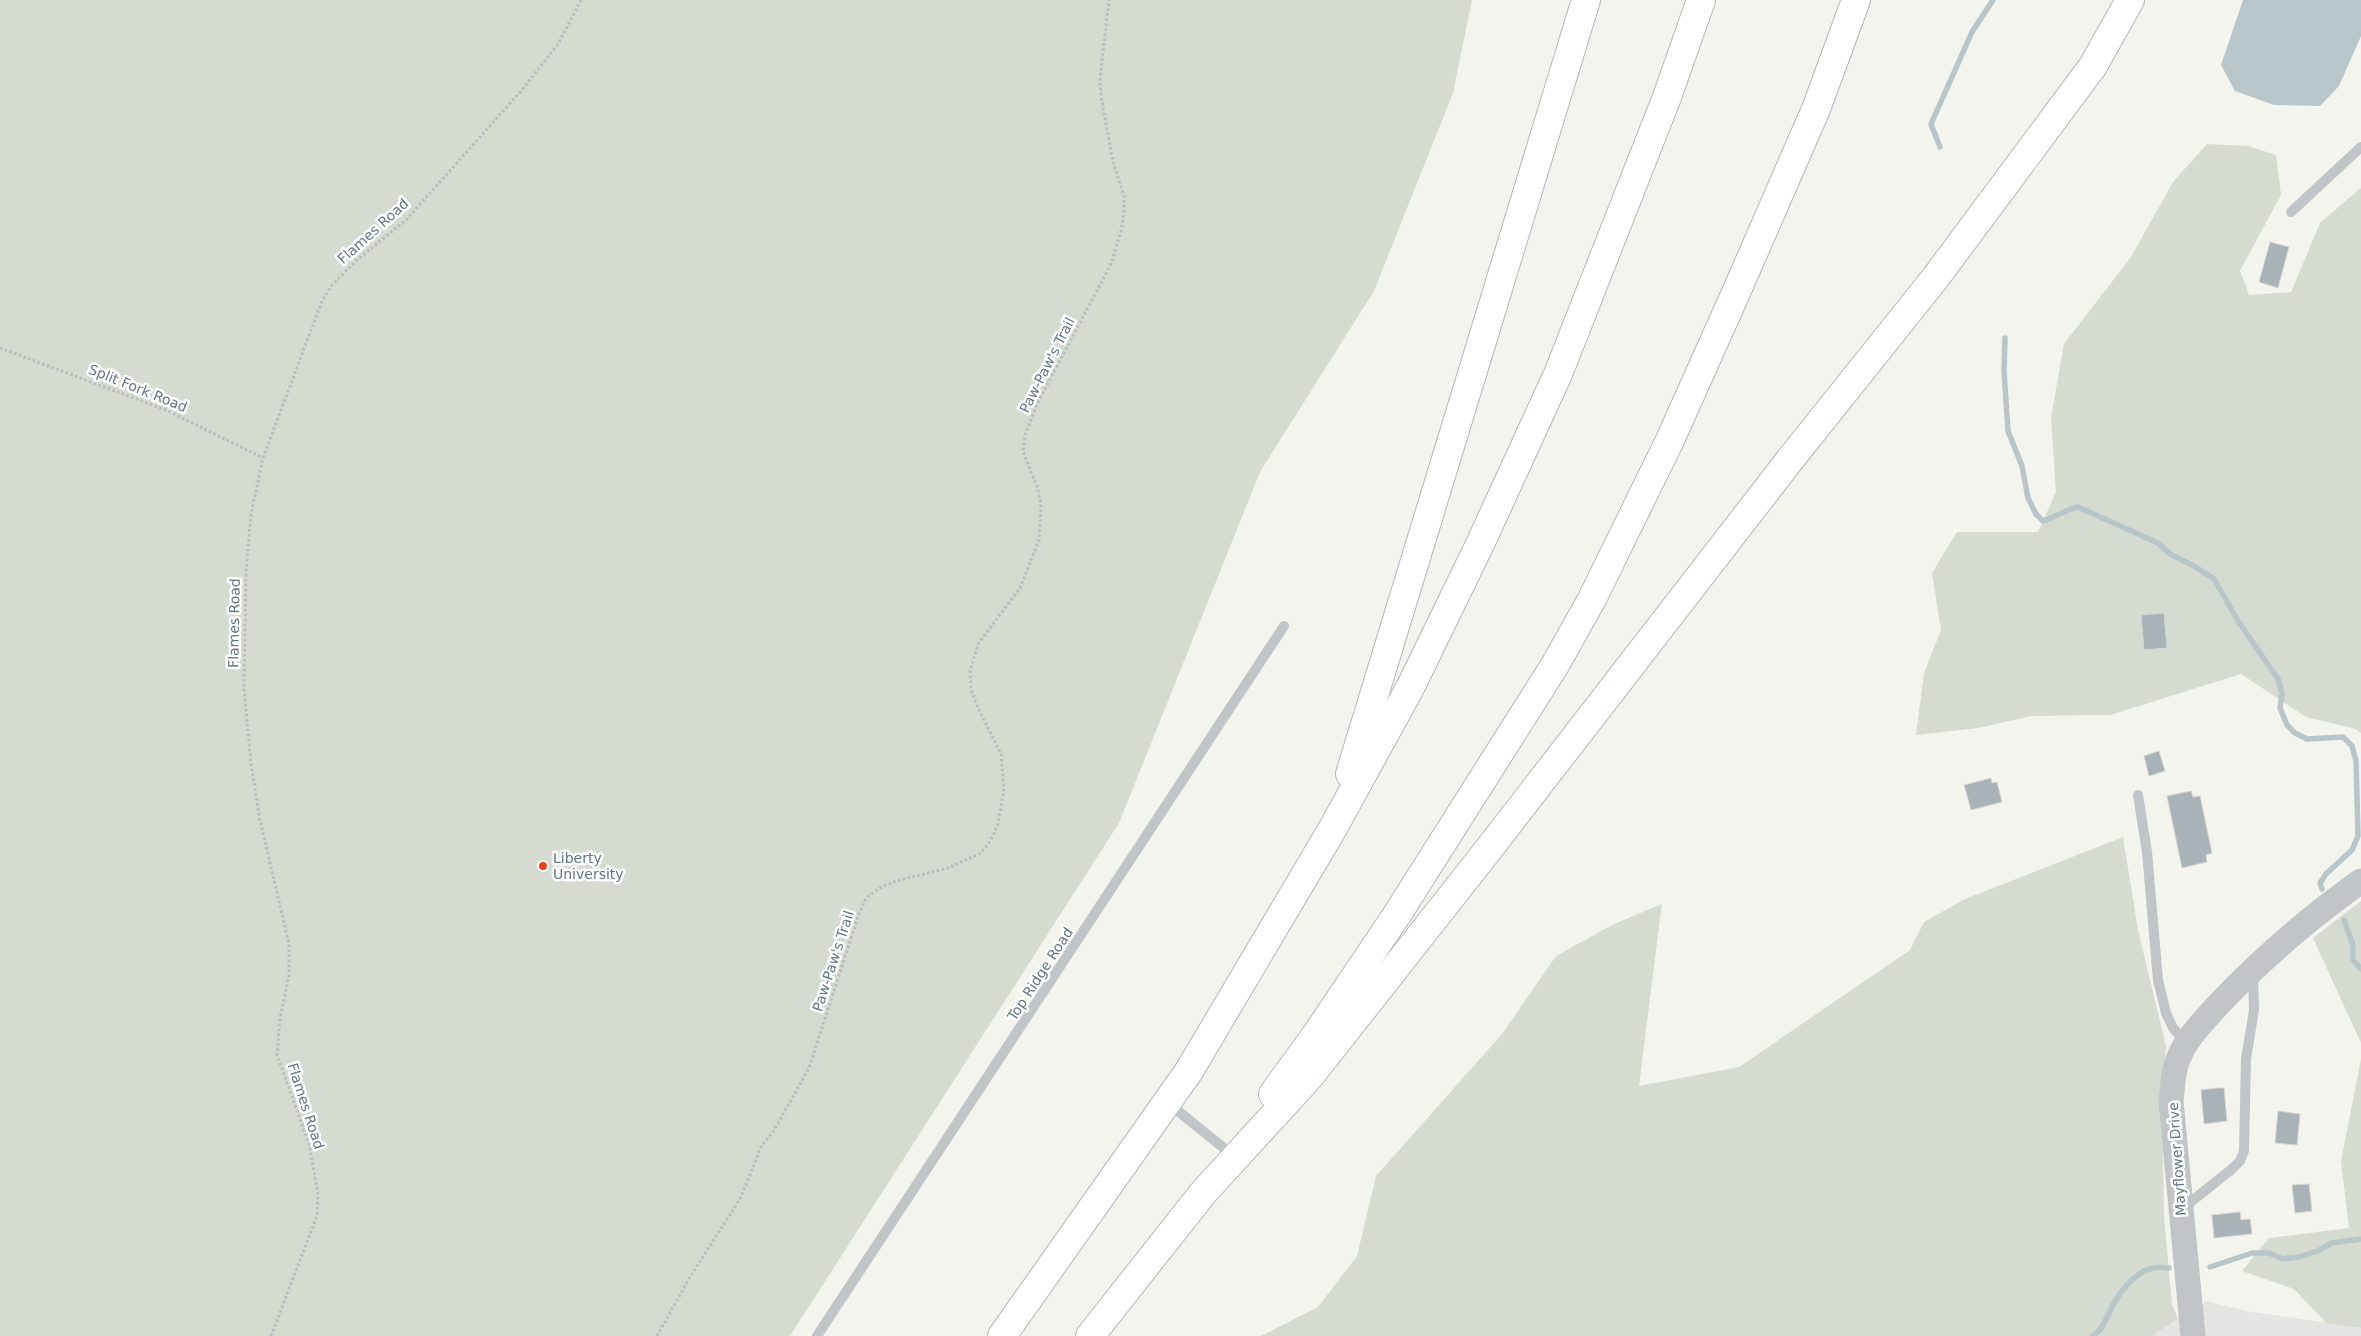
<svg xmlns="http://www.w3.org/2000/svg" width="2361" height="1336" viewBox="0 0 2361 1336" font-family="'DejaVu Sans',sans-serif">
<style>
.built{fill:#e4e5e3}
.green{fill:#d5dbd0}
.water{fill:#b8c6ca}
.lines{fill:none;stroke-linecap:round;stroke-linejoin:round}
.stream{stroke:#b8c6ca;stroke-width:5.5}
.building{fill:#a9b2b6;stroke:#d5d5d2}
.motorway-casing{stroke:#b3b7ba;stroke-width:30}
.path{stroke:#babdbf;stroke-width:3;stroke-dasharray:2.5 2.5;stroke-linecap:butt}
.service{stroke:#c1c5c8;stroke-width:10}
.tertiary{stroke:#c1c5c8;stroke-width:25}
.motorway{stroke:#fff;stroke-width:28}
.poi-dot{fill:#ea4219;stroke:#fff;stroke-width:2}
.labels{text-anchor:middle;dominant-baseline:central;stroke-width:5;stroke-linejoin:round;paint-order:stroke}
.street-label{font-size:14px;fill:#617582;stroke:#fff}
.poi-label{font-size:14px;fill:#617582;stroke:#fff;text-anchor:start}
</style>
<rect width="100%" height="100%" fill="#f4f4ef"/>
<path class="built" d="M2206 1301 2247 1311 2361 1328V1336H2152Z"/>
<g class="green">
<path d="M0 0H1472L1453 93 1374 291 1260 472 1119 823 790 1336H0Z"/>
<path d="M2207 144 2248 146 2276 155 2281 195 2240 271 2249 295 2291 292 2320 223 2361 188V733L2356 729 2306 717 2241 674 2110 715 2031 716 1978 728 1916 735 1924 673 1941 630 1932 573 1957 532H2038L2056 492 2051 417 2064 344 2131 257 2173 182Z"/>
<path d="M2123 837 2138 930 2166 1046 2162 1093 2164 1217 2172 1304 2178 1319 2152 1336H1261L1318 1307 1357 1256 1376 1176 1502 1034 1556 956 1612 925 1662 904 1639 1086 1739 1067 1910 950 1924 922 1965 899Z"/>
<path d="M2361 901V1043L2313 938Z"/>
<path d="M2361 1059V1328L2326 1323 2294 1289 2242 1271 2269 1238 2349 1228 2341 1161Z"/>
</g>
<path class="water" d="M2243 0H2361V36L2339 86 2320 106 2274 105 2235 91 2221 65Z"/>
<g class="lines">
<g class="stream">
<path d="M1940 147 1931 124 1972 32 1993 0"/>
<path d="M2005 338 2004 371 2008 431 2022 466 2028 498 2036 514 2043 521C2055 517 2065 510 2078 507L2158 543 2170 554 2194 566 2214 579 2238 621 2278 679 2282 693 2280 708 2287 725 2295 733 2307 739 2343 737 2352 746 2356 761 2358 836 2352 850 2326 874 2320 883 2322 889"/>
<path d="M2344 920 2353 945V960L2361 969"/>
<path d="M2210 1267 2252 1253H2269L2283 1259 2299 1257 2318 1251 2332 1243 2361 1239"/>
<path d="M2092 1336C2102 1331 2105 1321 2110 1311 2117 1295 2135 1271 2153 1268 2158 1267 2164 1268 2169 1268"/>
</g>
</g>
<g class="building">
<path d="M2270 242 2289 247 2278 288 2259 282Z"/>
<path d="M2164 613 2167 648 2144 650 2141 615Z"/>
<path d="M2159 751 2165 771 2149 776 2144 756Z"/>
<path d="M1991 778 1992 783 1997 782 2002 802 1971 810 1964 785Z"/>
<path d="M2191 791 2193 797 2200 796 2212 853 2206 855 2207 862 2182 868 2167 796Z"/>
<path d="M2217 1088H2224L2227 1121 2204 1124 2201 1090Z"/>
<path d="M2278 1111 2300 1114 2297 1145 2275 1143Z"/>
<path d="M2309 1184 2312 1211 2295 1213 2292 1185Z"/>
<path d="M2240 1212 2241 1220 2250 1219 2252 1234 2214 1238 2212 1215Z"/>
</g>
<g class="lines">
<g class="motorway-casing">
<g id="motorway">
<path d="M1350 774 1586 0"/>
<path d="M1273 1094 1316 1035 1398 913 1555 665 1592 599 1670 440 1738 288 1816 109 1856 0"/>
<path d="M1002 1336 1189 1071 1333 828 1411 686 1481 542 1558 374 1667 97 1701 0"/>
<path d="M1090 1336 1203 1193 1310 1076 1488 850 1789 461 1936 277 2093 66 2130 0"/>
</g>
</g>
<g class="path">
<path d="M0 348 166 410 263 458"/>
<path d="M271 1336 317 1216 318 1194 309 1144 277 1055 280 1018 289 976V944L260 820 251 764 244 688 246 572 251 514 263 458 322 301 332 285 358 259 405 221 522 90 558 44 581 0"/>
<path d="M657 1336 690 1277 740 1199 762 1145 773 1132 809 1068 859 914 866 898 880 888 896 881 948 868 981 853 991 840 998 824 1004 789 1001 754 977 706 971 689 970 671 978 644 1020 588 1039 540 1041 504 1037 486 1023 452 1025 435 1038 402 1111 264 1121 231 1124 213V196L1113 162 1101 96 1100 79 1109 0"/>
</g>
<g class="service">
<path d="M2291 212 2361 147"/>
<path d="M2138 795 2147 852 2158 980 2166 1013 2173 1028 2186 1043"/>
<path d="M1168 1103 1230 1153"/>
<path d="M2183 1208 2232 1169 2240 1161 2244 1151 2246 1059 2254 1010 2253 974"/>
<path d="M817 1336 1284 626"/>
</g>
<path class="tertiary" d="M2193 1336 2171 1101C2173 1085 2173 1067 2181 1053 2189 1035 2204 1021 2216 1007 2260 960 2309 918 2361 881"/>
<use href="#motorway" class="motorway"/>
</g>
<circle class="poi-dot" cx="543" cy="866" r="5"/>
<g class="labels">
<g class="street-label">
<text transform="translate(373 231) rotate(-42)">Flames Road</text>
<text transform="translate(1047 365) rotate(-63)">Paw-Paw's Trail</text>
<text transform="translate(138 388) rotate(22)">Split Fork Road</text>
<text transform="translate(234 623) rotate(-89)">Flames Road</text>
<text transform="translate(833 961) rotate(-72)">Paw-Paw's Trail</text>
<text transform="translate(1040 974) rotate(-57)">Top Ridge Road</text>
<text transform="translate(306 1106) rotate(72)">Flames Road</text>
<text transform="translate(2177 1159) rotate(-94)">Mayflower Drive</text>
</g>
<g class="poi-label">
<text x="553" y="858">Liberty<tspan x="553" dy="16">University</tspan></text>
</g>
</g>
</svg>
